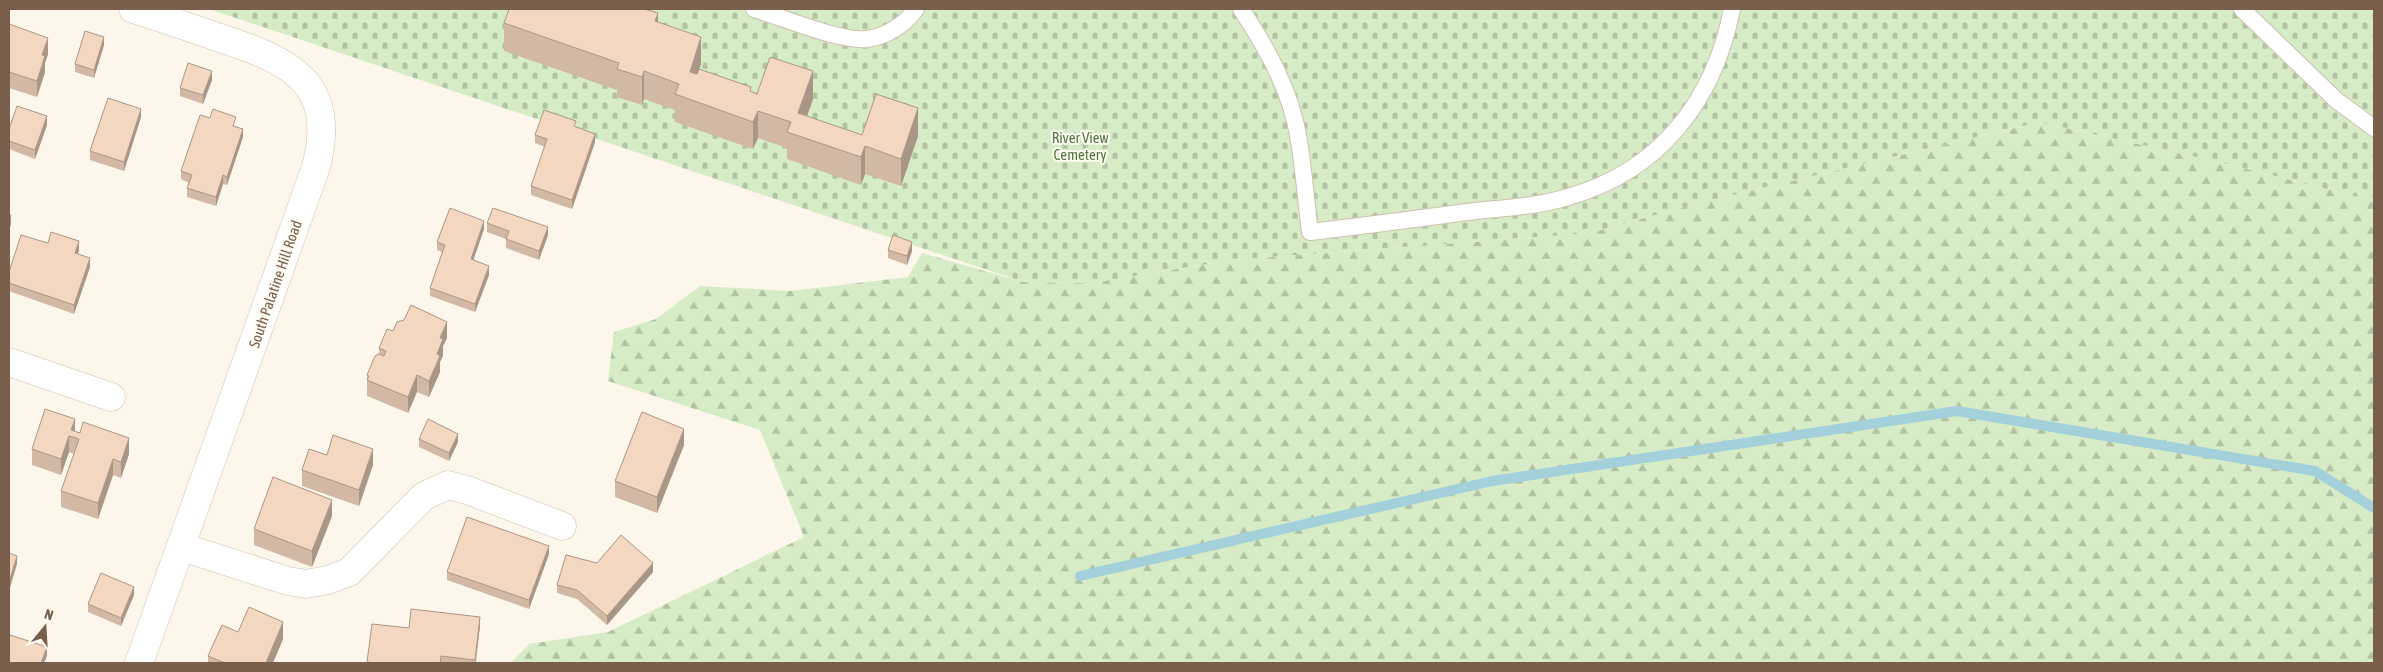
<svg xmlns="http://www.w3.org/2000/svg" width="2383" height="672" viewBox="0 0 2383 672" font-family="'Asap Condensed',sans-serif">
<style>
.forest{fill:url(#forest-firs)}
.cemetery{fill:url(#cemetery-stones)}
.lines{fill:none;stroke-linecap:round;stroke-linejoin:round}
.stream{stroke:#a3d0da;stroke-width:10}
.service-casing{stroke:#d1bfae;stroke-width:18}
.minor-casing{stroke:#d1bfae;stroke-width:29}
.tertiary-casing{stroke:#d1bfae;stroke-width:29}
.service{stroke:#fff;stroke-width:16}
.minor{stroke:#fff;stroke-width:28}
.tertiary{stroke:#fff;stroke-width:28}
.wall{fill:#d1b9a6}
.shaded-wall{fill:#aa9687}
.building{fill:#f3d7c1;stroke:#aa9687}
.labels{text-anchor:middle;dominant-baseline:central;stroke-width:4;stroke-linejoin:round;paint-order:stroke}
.park-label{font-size:15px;fill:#4f7a40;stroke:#fffaf1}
.street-label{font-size:15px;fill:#7a5e4c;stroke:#fffaf1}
</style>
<defs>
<pattern id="forest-firs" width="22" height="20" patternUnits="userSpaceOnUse" patternTransform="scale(1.25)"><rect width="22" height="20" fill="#d5ecc7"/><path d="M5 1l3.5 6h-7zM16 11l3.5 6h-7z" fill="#b2c2a4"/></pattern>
<pattern id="cemetery-stones" width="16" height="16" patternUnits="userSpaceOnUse" patternTransform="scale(1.25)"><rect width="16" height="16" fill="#d5ecc7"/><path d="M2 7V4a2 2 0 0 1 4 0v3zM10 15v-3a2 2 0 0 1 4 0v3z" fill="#b2c2a4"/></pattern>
</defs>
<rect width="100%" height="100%" fill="#fdf6ea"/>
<path class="forest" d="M2039 122 2219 162 2374 201V663H511L529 644 608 632 804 537 760 430 608 381 614 332 656 319 700 286 791 291 908 277 922 253 1023 282 1091 283 1231 260 1589 233 1708 201Z"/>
<path class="cemetery" d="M209 9H2374V201L2219 162 2039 122 1708 201 1589 233 1231 260 1091 283 1023 282Z"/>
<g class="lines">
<path class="stream" d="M1080 576 1492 481 1957 411 2315 471 2374 508"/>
<g class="service-casing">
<g id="service">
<path d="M754 9C782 17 840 42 867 39 885 37 906 24 916 9"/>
<path d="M1241 9C1267 48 1292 93 1299 141 1304 171 1306 202 1310 232 1362 226 1415 219 1467 212 1500 208 1536 207 1568 197 1660 171 1714 101 1732 9"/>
<path d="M2242 9 2336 100 2374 128"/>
</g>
</g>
<g class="minor-casing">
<g id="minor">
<path d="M9 362 111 397"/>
<path d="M182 547 288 581 306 584 328 580 349 572 424 496 448 485 467 490 562 526"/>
</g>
</g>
<g class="tertiary-casing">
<path id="tertiary" d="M133 9C162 18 191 28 220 38 290 61 338 82 316 167L139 663"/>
</g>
<use href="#service" class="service"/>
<use href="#minor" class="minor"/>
<use href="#tertiary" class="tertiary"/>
</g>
<g class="wall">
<path d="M658 22 701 64 699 69 757 94 813 99 807 116 862 135 918 136 901 186 865 174 861 185 787 159V148L758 138 753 149 675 122V110L644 99 642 105 617 97V90L504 51V23Z"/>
<path d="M9 24 48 54 45 63V72L37 97 9 88Z"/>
<path d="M104 45 94 78 75 72V64Z"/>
<path d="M212 80 203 104 180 96V88Z"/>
<path d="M141 117 124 171 90 160V151Z"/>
<path d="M47 125 35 159 9 149V129Z"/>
<path d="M236 126 243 137 227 185 223 184 216 206 187 197V188L189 183 181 179V171Z"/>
<path d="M576 127 595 142 572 209 531 195V186L545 147 535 143V135Z"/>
<path d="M487 223 548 235 539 260 506 248V239L487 232Z"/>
<path d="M484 229 473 260 489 275 475 312 430 296V288L442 252 437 250V242Z"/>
<path d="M48 243 79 250 78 254 90 267 74 314 9 291V272Z"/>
<path d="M888 250 912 251 907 265 888 258Z"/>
<path d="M393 331 447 338 443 346V355L440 362V372L429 397 417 392 408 413 367 396V375L379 354V348Z"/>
<path d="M75 431 129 454 121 478 113 475 98 519 61 507V491L74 454 69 452 61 475 32 465V449Z"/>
<path d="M419 439 458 442 449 461 419 447Z"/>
<path d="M684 445 657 513 615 497V481Z"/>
<path d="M327 455 373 465 359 506 302 486V470Z"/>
<path d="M332 516 312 567 254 545V529Z"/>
<path d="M549 554 529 609 447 580V572Z"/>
<path d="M597 563 653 572 607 625 577 599 557 593V585Z"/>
<path d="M134 595 121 626 88 612V604Z"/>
<path d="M372 624 409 628 480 626 476 663H367Z"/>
<path d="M238 632 283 639 273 663H208V656Z"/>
</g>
<g class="shaded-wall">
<path d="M658 13V41L655 21Z"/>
<path d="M104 37V45L94 78V70Z"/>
<path d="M701 37V64L690 99V72Z"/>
<path d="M48 38V54L45 63V72L37 97V81L42 55Z"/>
<path d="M212 71V80L203 104V95Z"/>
<path d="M644 71V99L642 105V77Z"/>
<path d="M813 71V99L800 136 798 113Z"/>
<path d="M918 108V136L901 186V159Z"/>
<path d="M141 109V117L124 171V162Z"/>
<path d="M758 111V138L753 149V122Z"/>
<path d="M47 116V125L35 159V150Z"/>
<path d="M243 129V137L227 185V177Z"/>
<path d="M595 134V142L572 209V200Z"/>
<path d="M865 146V174L861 185V157Z"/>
<path d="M223 175V184L216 206V197Z"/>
<path d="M11 215V224L9 231V223Z"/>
<path d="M484 221V229L471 267V259Z"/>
<path d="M548 227V235L539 260V251Z"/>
<path d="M79 241V250L75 261V253Z"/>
<path d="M912 242V251L907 265V256Z"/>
<path d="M90 258V267L74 314V305Z"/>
<path d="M489 266V275L475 312V304Z"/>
<path d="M447 322V338L443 346V355L440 362V372L429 397V381L437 354 440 338Z"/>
<path d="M417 375V392L408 413V397Z"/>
<path d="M75 419V435L71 430Z"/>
<path d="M684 429V445L657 513V497Z"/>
<path d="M458 434V442L449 461V453Z"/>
<path d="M69 436V452L61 475V459Z"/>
<path d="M129 438V454L121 478V462Z"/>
<path d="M373 449V465L359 506V490Z"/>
<path d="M113 459V475L98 519V503Z"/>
<path d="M332 500V516L312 567V551Z"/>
<path d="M549 546V554L529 609V600Z"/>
<path d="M17 556V564L9 591V582Z"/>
<path d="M653 563V572L607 625V616Z"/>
<path d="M134 587V595L121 626V618Z"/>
<path d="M480 617V626L475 663V660Z"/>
<path d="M283 622V639L273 663H266Z"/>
<path d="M47 647V656L44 663H41Z"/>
</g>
<g class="building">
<path d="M509 9H644L658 13 655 21 701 37 690 72 697 74 699 69 751 87 750 91 757 94 770 57 813 71 798 113 862 135 876 94 918 108 901 159 865 146 861 157 787 132 791 122 758 111 753 122 675 94 679 84 644 71 642 77 617 69 619 63 504 23Z"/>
<path d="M9 24 48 38 42 55 45 56 37 81 9 72Z"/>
<path d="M85 31 104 37 94 70 75 64Z"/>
<path d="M188 63 212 71 203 95 180 88Z"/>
<path d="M108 98 141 109 124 162 90 151Z"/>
<path d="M17 106 47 116 35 150 9 141V129Z"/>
<path d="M213 109 236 117 233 126 243 129 227 177 223 175 216 197 187 188 192 175 181 171 200 115 210 118Z"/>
<path d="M544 110 576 121 574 126 595 134 572 200 531 186 547 139 535 135Z"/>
<path d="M450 208 484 221 471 259 489 266 475 304 430 288 445 245 437 242Z"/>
<path d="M493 208 548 227 539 251 506 239 509 231 487 223Z"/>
<path d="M9 215H11L9 223Z"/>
<path d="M51 232 79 241 75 253 90 258 74 305 9 283V272L21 235 48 243Z"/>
<path d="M893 235 912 242 907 256 888 250Z"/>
<path d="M411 305 447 322 440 338 443 339 437 354 440 356 429 381 417 375 408 397 367 380 369 376 367 375 375 356 379 354 384 356 386 351 379 348 387 329 393 331 397 322 404 320Z"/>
<path d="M45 409 75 419 71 430 80 433 83 422 129 438 121 462 113 459 98 503 61 491 79 439 69 436 61 459 32 449Z"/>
<path d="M642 412 684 429 657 497 615 481Z"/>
<path d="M428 419 458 434 449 453 419 439Z"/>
<path d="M333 435 373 449 359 490 302 470 309 449 327 455Z"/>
<path d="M273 477 332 500 312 551 254 529Z"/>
<path d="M467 517 549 546 529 600 447 572Z"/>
<path d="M621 535 653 563 607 616 577 590 557 585 566 555 597 563Z"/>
<path d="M9 553 17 556 9 582Z"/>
<path d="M101 573 134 587 121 618 88 604Z"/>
<path d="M249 607 283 622 266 663H225L208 656 222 625 238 632Z"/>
<path d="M411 609 480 617 475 660 441 656 440 663H380L367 662 372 624 409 628Z"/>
<path d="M10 635 47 647 41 663H9V640Z"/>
</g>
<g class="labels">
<g class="park-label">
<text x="1080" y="137">River View<tspan x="1080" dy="17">Cemetery</tspan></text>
</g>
<g class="street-label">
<text transform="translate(275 284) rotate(-71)">South Palatine Hill Road</text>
</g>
</g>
<rect width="2383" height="672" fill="none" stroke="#7a5e4c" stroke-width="20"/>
<g transform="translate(45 627) rotate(18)" stroke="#fffaf1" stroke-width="4" paint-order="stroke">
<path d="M0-4L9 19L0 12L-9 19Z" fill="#7a5e4c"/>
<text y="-8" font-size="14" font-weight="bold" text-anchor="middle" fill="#7a5e4c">N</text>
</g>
</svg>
